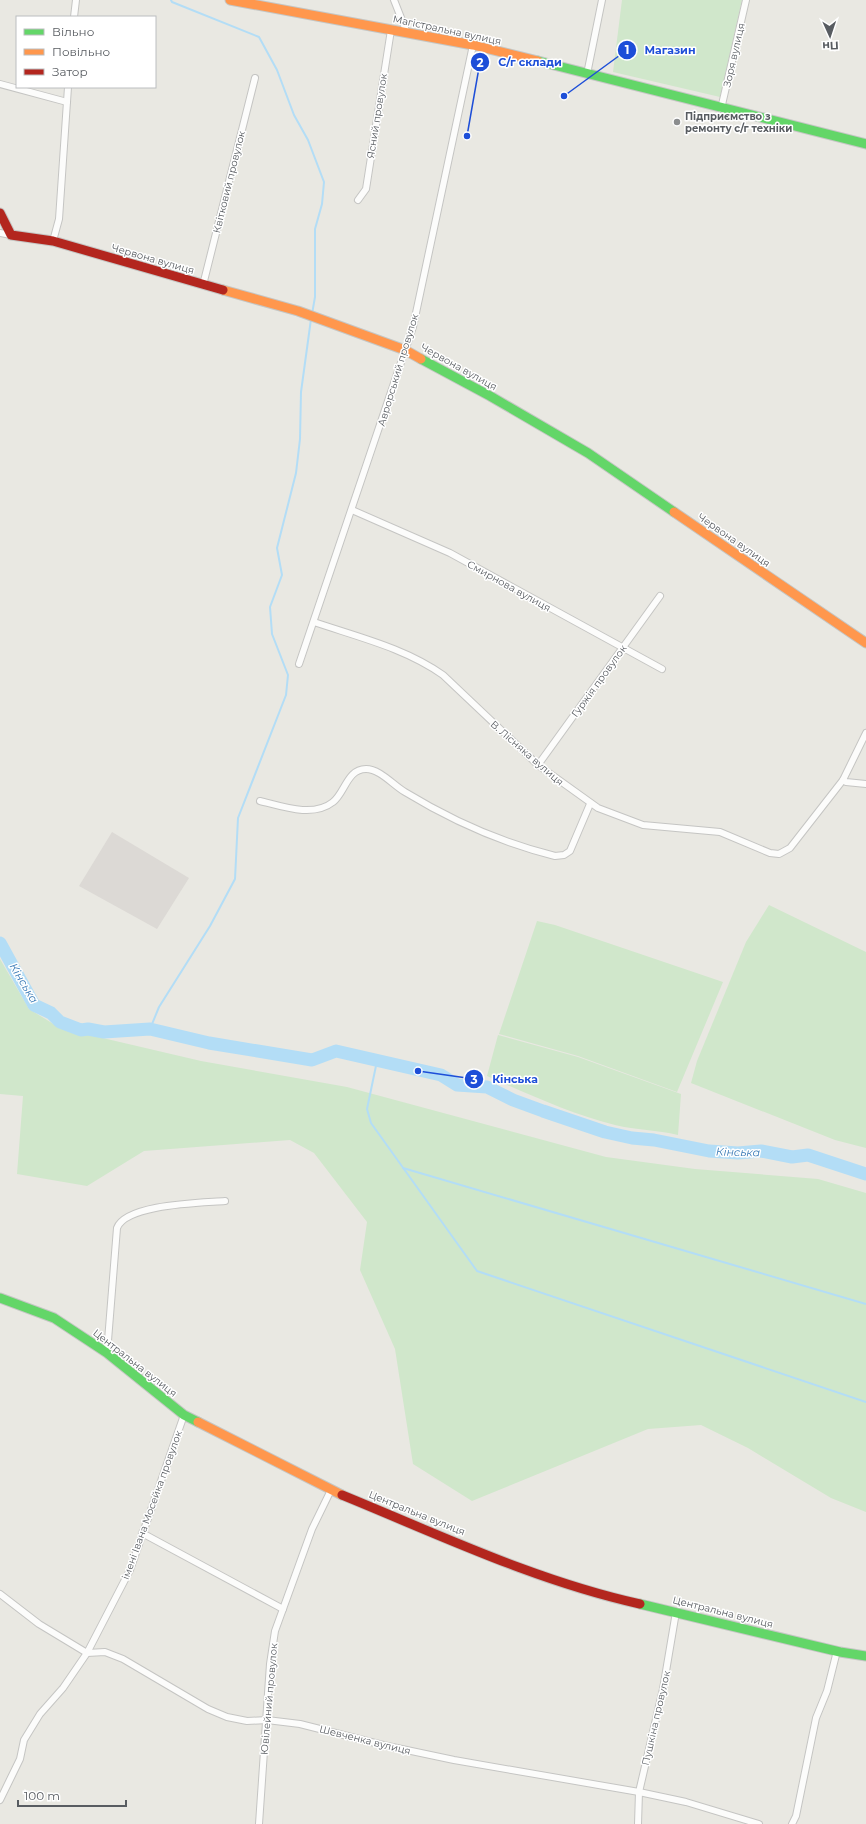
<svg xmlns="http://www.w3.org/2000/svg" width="866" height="1824" viewBox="0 0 866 1824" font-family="Montserrat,sans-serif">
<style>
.industrial{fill:#dcd9d5}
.green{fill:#d0e7cb}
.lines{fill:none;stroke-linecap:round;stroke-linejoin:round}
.stream{stroke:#b3ddf6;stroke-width:2}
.river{stroke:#b3ddf6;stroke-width:13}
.street-casing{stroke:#c5c5c3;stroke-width:8}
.fast-casing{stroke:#c5c6c4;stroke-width:11}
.slow-casing{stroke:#c5c6c4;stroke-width:11}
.jam-casing{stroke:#c5c6c4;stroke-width:11}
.street{stroke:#fcfcfb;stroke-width:6}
.fast{stroke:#63d668;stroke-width:9}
.slow{stroke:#ff974d;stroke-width:9}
.jam{stroke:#b3261e;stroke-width:9}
.poi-dot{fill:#8b8d8e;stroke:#fff;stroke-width:1.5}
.labels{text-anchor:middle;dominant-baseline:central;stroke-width:3;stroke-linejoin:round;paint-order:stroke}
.street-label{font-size:10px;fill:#585c61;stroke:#fff}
.poi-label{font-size:10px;font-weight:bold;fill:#585c61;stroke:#fff;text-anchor:start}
.water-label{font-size:11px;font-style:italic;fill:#3678b5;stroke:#fff}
.leader{fill:none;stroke:#1d4ed8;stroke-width:1.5}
.callout-dot{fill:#1d4ed8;stroke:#fff;stroke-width:1.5}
.mark-label{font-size:12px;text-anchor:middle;font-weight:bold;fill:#fff}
.callout-label{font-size:11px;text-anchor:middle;font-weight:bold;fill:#1d4ed8;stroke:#fff;stroke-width:3;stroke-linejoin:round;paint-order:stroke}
</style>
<rect width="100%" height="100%" fill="#e9e8e2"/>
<path class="industrial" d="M112 832 189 878 157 929 79 886Z"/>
<g class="green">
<path d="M622 0H742L720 97 613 72Z"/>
<path d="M769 905 866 952V1148L835 1140 691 1083 697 1061 746 942Z"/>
<path d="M537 921 555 925 723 982 677 1092 578 1056 499 1034Z"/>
<path d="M0 959 29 1009 60 1028 201 1061 347 1087 606 1157 695 1169 818 1179 866 1193V1512L831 1498 748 1448 701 1425 648 1429 472 1501 413 1464 395 1349 360 1270 367 1222 314 1153 290 1140 144 1151 87 1186 17 1174 23 1096 0 1094Z"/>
<path d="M498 1035 578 1057 681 1094 678 1135C657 1130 636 1130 615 1125 571 1114 528 1094 487 1076Z"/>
</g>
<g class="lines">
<g class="stream">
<path d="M171 0 172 2 259 37 277 70 294 115 308 140 324 182 322 204 315 229V297L312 314"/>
<path d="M150 1029 159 1007 210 926 235 879 238 818 286 695 288 675 272 634 270 607 282 575 277 548 296 473 300 439 301 392 311 319"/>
<path d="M377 1061 367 1109 371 1123 477 1271 866 1402"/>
<path d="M403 1168 866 1304"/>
</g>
<path class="river" d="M0 943 34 1005 51 1013 60 1022 81 1030 88 1029 104 1032 150 1029 209 1043 312 1060 336 1051 441 1075 457 1085 487 1087 513 1100 543 1111 605 1132 632 1138 654 1140 709 1151 738 1153 761 1151 792 1157 808 1155 866 1174"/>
<g class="street-casing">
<g id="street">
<path d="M394 0 407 33"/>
<path d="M74 17 76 0"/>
<path d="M587 74 602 0"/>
<path d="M0 84 67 102"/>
<path d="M721 109 746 0"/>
<path d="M358 200 366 189 391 30"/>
<path d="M0 233 11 235"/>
<path d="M53 241 59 219 68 87"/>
<path d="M203 285 255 78"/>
<path d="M352 510 450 553 662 669"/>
<path d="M314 622C358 637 405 648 443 675L538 765 598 808 643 825 720 832 770 853 779 854 790 848 843 780 866 733"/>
<path d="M299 664 413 327 473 45"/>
<path d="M538 765 660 596"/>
<path d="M843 780 846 782 866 784"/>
<path d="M260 801C281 806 313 818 333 802 345 793 347 769 366 769 380 769 393 785 405 792 451 820 502 843 555 856L564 855 570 851 590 804"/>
<path d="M107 1353 117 1228C126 1204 201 1203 225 1201"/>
<path d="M142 1533 283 1609"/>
<path d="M0 1594 39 1624 87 1653 105 1652 123 1659 208 1709 227 1717 247 1721 267 1720 300 1724 383 1745 454 1760 639 1792 686 1802 759 1824"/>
<path d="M0 1800 20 1759 24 1740 40 1714 63 1688 87 1653 130 1570 184 1415"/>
<path d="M259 1824 270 1664 275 1631 312 1529 331 1490"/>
<path d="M638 1824 639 1792 663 1689 676 1612"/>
<path d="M792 1824 796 1816 816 1718 827 1691 837 1651"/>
</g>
</g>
<g class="fast-casing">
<g id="fast">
<path d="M538 61 866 144"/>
<path d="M421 359 490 396 588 453 674 512"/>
<path d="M0 1298 54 1318 107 1353 184 1415 198 1422"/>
<path d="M640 1604 840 1652 866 1656"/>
</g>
</g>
<g class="slow-casing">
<g id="slow">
<path d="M230 0 473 45 538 61"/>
<path d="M223 290 298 311 405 350 421 359"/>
<path d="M674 512 866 643"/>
<path d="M198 1422 342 1495"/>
</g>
</g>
<g class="jam-casing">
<g id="jam">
<path d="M0 213 11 235 53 241 223 290"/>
<path d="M342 1495C440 1535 536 1581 640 1604"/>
</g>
</g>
<use href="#street" class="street"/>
<use href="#fast" class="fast"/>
<use href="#slow" class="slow"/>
<use href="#jam" class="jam"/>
</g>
<circle class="poi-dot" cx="677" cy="122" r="4"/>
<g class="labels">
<g class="street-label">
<text transform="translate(447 30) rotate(12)">Магістральна вулиця</text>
<text transform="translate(734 55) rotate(-77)">Зоря вулиця</text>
<text transform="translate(377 116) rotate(-81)">Ясний провулок</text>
<text transform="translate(229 182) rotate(-76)">Квітковий провулок</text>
<text transform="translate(153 259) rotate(16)">Червона вулиця</text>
<text transform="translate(459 367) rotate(29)">Червона вулиця</text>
<text transform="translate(398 370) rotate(-73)">Аврорський провулок</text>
<text transform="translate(734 540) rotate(35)">Червона вулиця</text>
<text transform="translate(509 586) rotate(29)">Смирнова вулиця</text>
<text transform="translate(599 681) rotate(-54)">Гуржія провулок</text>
<text transform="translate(527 753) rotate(41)">В. Лісняка вулиця</text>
<text transform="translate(135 1363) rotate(38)">Центральна вулиця</text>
<text transform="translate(152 1505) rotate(-70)">імені Івана Мосейка провулок</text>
<text transform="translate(417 1513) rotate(22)">Центральна вулиця</text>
<text transform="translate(723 1612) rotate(14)">Центральна вулиця</text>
<text transform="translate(269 1699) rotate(-85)">Ювілейний провулок</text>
<text transform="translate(656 1718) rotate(-77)">Пушкіна провулок</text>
<text transform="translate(365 1740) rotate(14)">Шевченка вулиця</text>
</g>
<g class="poi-label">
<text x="685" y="116">Підприємство з<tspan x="685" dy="12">ремонту с/г техніки</tspan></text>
</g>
<g class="water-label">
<text transform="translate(24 983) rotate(59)">Кінська</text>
<text transform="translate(738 1152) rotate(1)">Кінська</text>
</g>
</g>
<path class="leader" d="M564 96L627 50M467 136L480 62M418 1071L474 1079"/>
<g class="callout-dot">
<circle cx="564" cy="96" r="4"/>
<circle cx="467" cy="136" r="4"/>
<circle cx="418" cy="1071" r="4"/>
<circle cx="627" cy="50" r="10"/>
<circle cx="480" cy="62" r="10"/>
<circle cx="474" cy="1079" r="10"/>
</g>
<g class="mark-label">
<text x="627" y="54">1</text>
<text x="480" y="67">2</text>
<text x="474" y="1084">3</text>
</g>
<g class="callout-label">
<text x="670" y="54">Магазин</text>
<text x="530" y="66">С/г склади</text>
<text x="515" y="1083">Кінська</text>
</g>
<rect x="16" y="16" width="140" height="72" fill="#ffffff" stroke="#bcbec0"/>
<rect x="24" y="29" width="20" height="6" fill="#63d668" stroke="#bcbec0"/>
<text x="52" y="36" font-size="12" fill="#585c61">Вільно</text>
<rect x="24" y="49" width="20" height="6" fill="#ff974d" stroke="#bcbec0"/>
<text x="52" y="56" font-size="12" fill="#585c61">Повільно</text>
<rect x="24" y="69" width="20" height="6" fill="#b3261e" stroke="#bcbec0"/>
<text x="52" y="76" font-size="12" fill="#585c61">Затор</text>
<g transform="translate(830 36) rotate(177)" stroke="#ffffff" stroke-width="3" paint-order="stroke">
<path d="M0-3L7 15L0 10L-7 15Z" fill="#585c61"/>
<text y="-6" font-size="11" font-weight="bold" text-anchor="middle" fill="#585c61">Пн</text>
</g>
<path d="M18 1800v6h108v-6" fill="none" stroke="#585c61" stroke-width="2"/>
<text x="24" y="1800" font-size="12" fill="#585c61" stroke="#ffffff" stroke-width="3" paint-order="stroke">100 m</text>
</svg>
